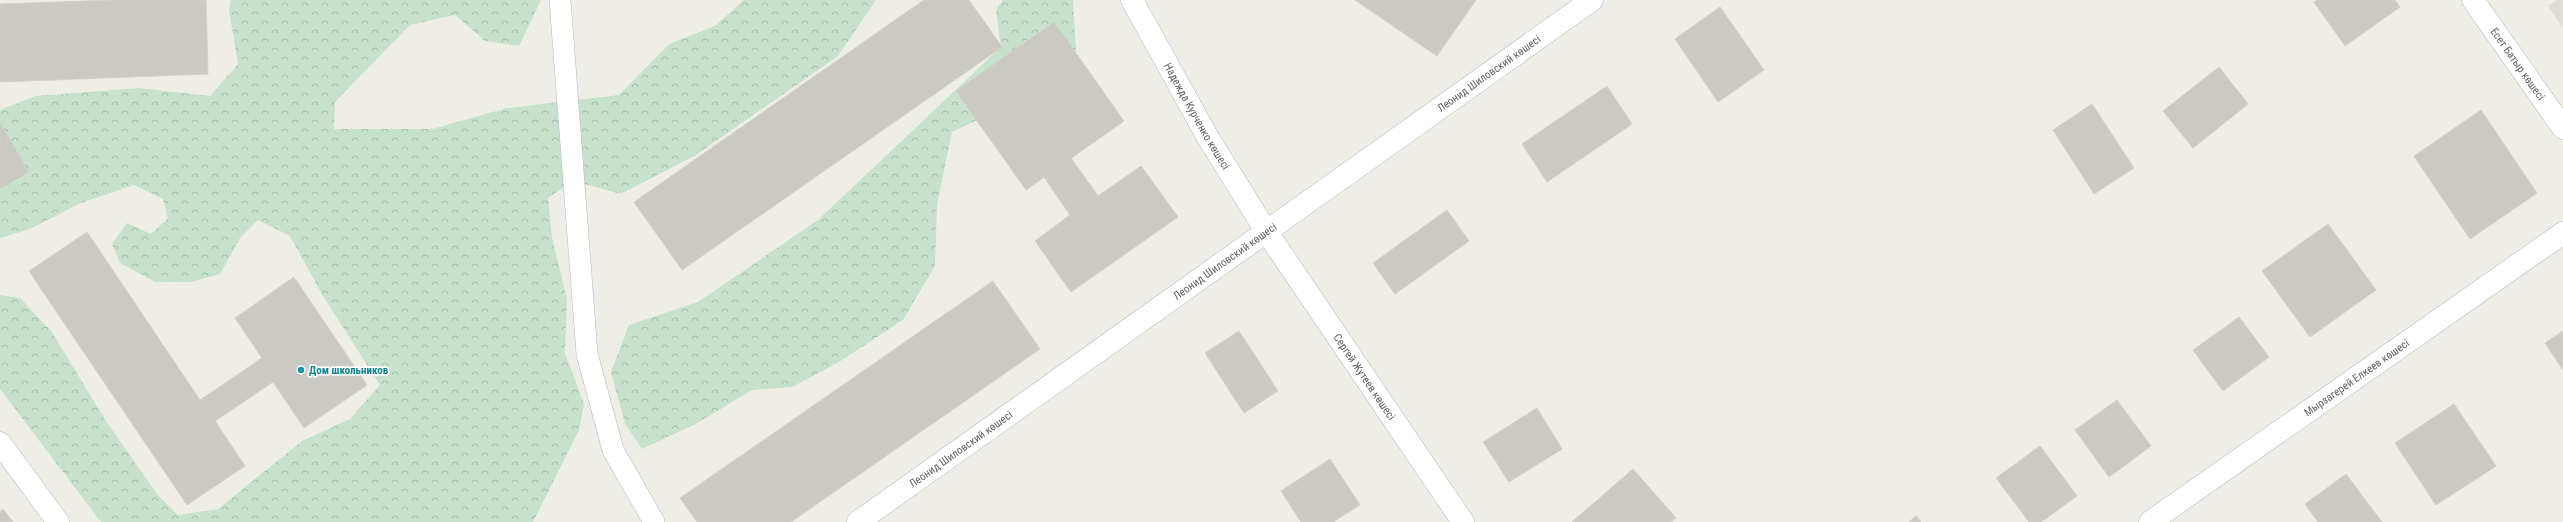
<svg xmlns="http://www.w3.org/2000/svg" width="2563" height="522" viewBox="0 0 2563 522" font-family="'Roboto Condensed',sans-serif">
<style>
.education{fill:#deddd5}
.forest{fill:url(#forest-crowns)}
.building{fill:#cac9c3;stroke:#d2d1c6}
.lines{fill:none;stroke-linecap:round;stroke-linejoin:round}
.lane-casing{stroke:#b7b7bb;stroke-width:22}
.street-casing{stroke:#b7b7bb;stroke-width:23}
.lane{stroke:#fff;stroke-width:21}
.street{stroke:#fff;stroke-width:22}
.culture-dot{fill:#0f9aa8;stroke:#fff;stroke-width:1.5}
.labels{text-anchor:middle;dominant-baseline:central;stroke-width:3.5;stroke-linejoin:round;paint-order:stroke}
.street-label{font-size:11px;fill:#5e6065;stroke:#fff}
.culture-label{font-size:11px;font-weight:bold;fill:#0d838f;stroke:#fff;text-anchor:start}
</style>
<defs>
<pattern id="forest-crowns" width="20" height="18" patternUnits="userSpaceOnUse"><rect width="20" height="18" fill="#c7e2cc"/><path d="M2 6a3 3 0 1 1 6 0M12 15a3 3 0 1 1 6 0" fill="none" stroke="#a5bba9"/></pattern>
</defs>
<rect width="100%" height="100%" fill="#eeeee7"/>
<path class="education" d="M2557 0H2563V28L2548 6Z"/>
<g class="forest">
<path d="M231 0H541L519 46 485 41 455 15 410 25 335 102 334 129H432L507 108 619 95 669 44 715 26 744 0H876L838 56 696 155 621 194 573 181 548 198 552 237 567 299 565 353 584 404 579 430 533 522H101L0 389V295L20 298 52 332 104 418 157 494 178 515 218 509 302 441 350 419 380 385 323 296 290 236 258 220 240 238 220 274 191 282H155L120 263 112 244 127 223 151 234 168 218 163 199 134 185 81 203 30 229 0 238V110L36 96 139 88 210 96 238 64 229 10Z"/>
<path d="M1003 0H1073L1076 52 1051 85 952 132 937 205 935 266 903 320 839 362 792 387 752 390 696 424 642 449 625 424 611 372 629 325 698 302 818 220 1001 47 996 10Z"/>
</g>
<g class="building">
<path d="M114 0H206L208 74 0 82V4Z"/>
<path d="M924 0H969L1002 47 682 270 634 202Z"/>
<path d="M1355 0H1476L1437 56Z"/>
<path d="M2317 0H2395L2400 7 2345 46 2314 2Z"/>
<path d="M1720 7 1764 70 1718 102 1675 39Z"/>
<path d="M1054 22 1124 121 1026 190 956 91Z"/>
<path d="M2219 67 2248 104 2193 148 2163 111Z"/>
<path d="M1607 86 1632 124 1547 182 1522 144Z"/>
<path d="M2092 104 2134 168 2094 194 2053 130Z"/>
<path d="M2481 110 2537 193 2470 239 2414 156Z"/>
<path d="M0 123 29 172 0 189Z"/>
<path d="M1071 158 1098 196 1141 166 1178 217 1071 292 1035 241 1070 215 1044 177Z"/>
<path d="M1447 210 1469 241 1395 294 1373 263Z"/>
<path d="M2328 224 2376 290 2310 337 2262 271Z"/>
<path d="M87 232 200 400 262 358 235 318 294 277 367 385 304 428 273 382 215 421 245 466 187 505 29 271Z"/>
<path d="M993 281 1040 349 791 522H697L680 498Z"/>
<path d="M2239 317 2269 357 2223 391 2193 350Z"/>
<path d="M1239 331 1278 391 1244 413 1205 353Z"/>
<path d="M2563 331V370L2545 343Z"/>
<path d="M2117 400 2151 446 2109 477 2075 430Z"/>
<path d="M2454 404 2496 466 2436 505 2395 443Z"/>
<path d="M1537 408 1562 449 1509 482 1483 442Z"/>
<path d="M2040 446 2077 496 2041 522H2029L1996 478Z"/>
<path d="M1330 459 1360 505 1333 522H1301L1281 491Z"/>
<path d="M1633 469 1676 518 1671 522H1572Z"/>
<path d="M2346 474 2382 522H2318L2305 504Z"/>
<path d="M3 509 13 522H0V511Z"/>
<path d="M1916 516 1921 522H1909Z"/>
</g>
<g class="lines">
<g class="lane-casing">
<path id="lane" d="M560 0 587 354 613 450 654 522"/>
</g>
<g class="street-casing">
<g id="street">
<path id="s1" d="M1132 0 1207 136 1266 231 1463 522"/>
<path id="s2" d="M2473 0 2563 128"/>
<path d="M0 443 58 522"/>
<path id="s3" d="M858 522 1592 0"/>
<path id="s4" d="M2150 522 2563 233"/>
</g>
</g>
<use href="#lane" class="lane"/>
<use href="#street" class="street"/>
</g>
<circle class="culture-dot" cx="301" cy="370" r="4"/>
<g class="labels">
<g class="street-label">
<text stroke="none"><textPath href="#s2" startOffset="78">Есет Батыр көшесі</textPath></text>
<text stroke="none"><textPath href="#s3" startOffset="774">Леонид Шиловский көшесі</textPath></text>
<text stroke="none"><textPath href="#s1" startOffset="133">Надежда Курченко көшесі</textPath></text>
<text stroke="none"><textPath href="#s3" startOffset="450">Леонид Шиловский көшесі</textPath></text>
<text stroke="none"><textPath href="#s1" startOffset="443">Сергей Жутеев көшесі</textPath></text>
<text stroke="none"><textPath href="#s4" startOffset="252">Мырзагерей Елкеев көшесі</textPath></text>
<text stroke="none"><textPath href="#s3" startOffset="126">Леонид Шиловский көшесі</textPath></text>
</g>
<g class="culture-label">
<text x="309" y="370">Дом школьников</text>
</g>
</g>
</svg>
